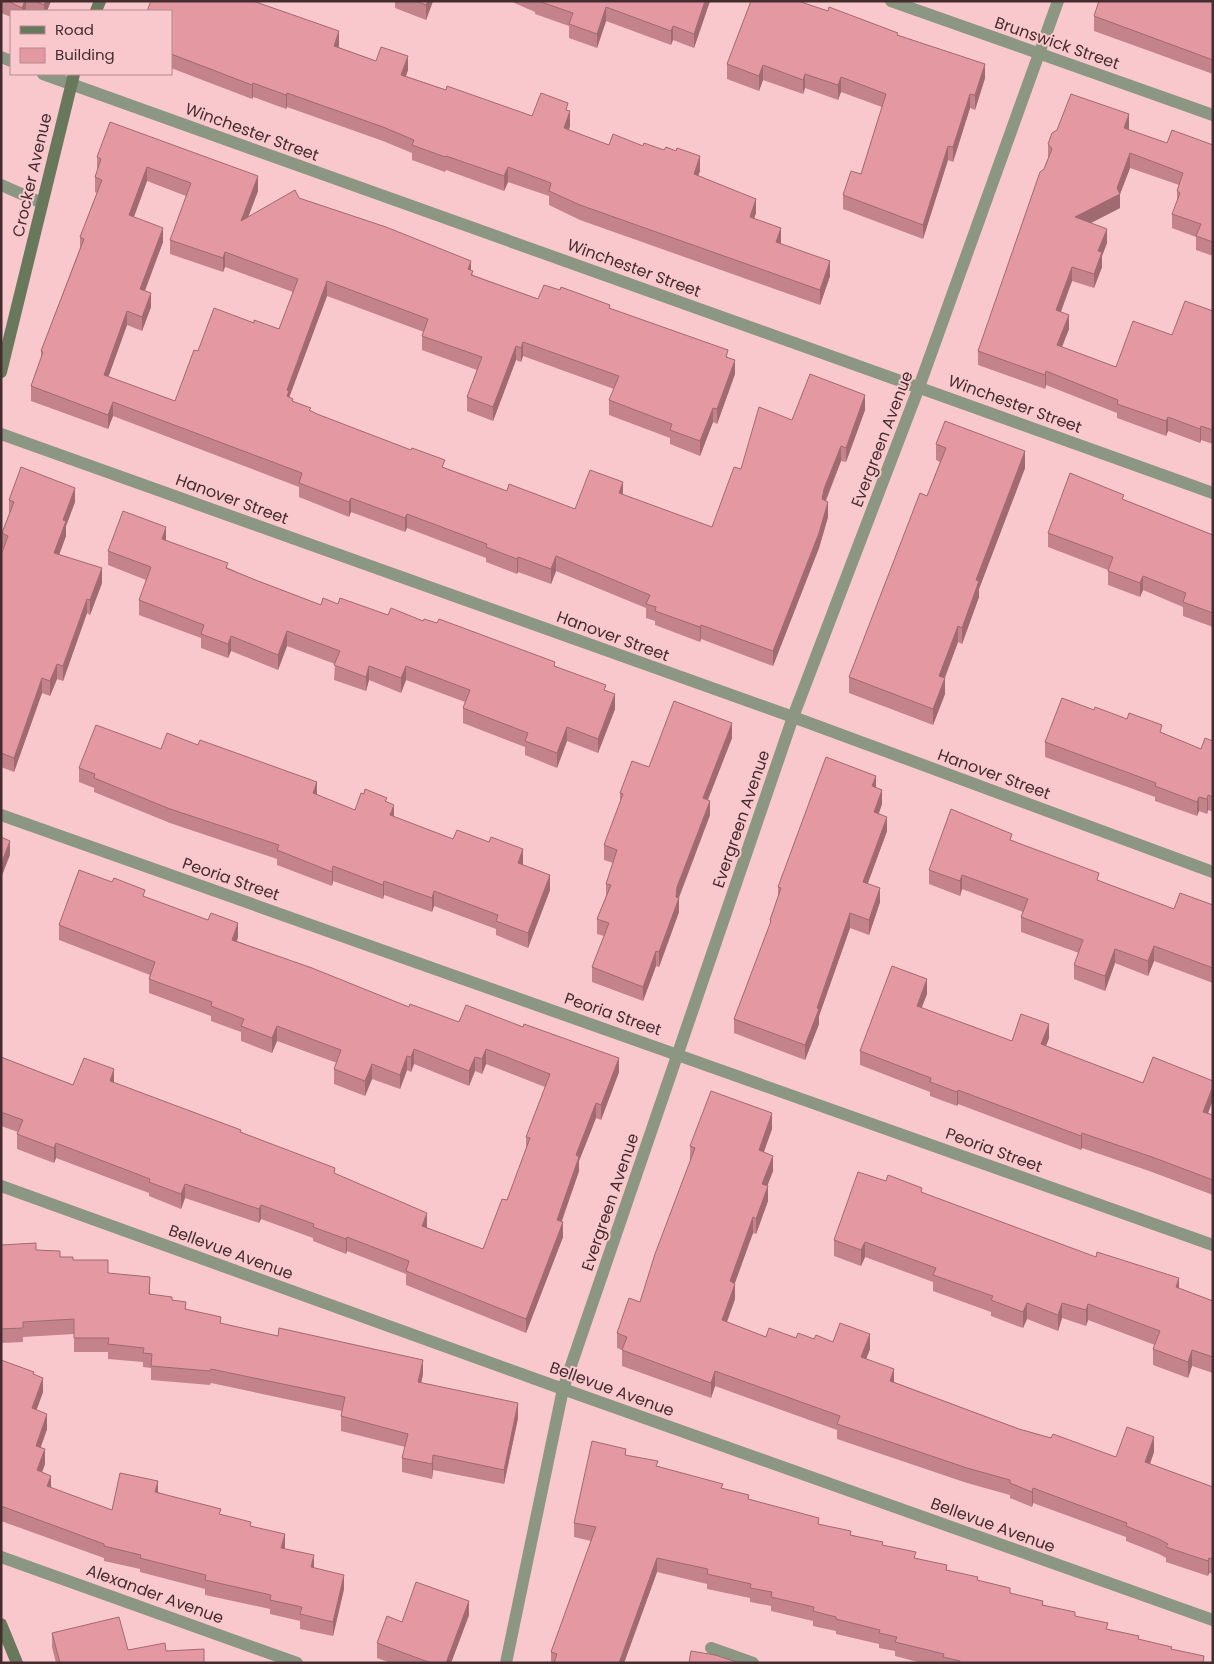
<svg xmlns="http://www.w3.org/2000/svg" width="1214" height="1664" viewBox="0 0 1214 1664" font-family="Poppins,sans-serif">
<style>
.lines{fill:none;stroke-linecap:round;stroke-linejoin:round}
.lane{stroke:#8c9783;stroke-width:12}
.street{stroke:#8c9783;stroke-width:12}
.secondary{stroke:#68785b;stroke-width:12}
.wall{fill:#c4838a;fill-rule:evenodd}
.shaded-wall{fill:#a06a71}
.building{fill:#e498a1;stroke:#a06a71;fill-rule:evenodd}
.labels{text-anchor:middle;dominant-baseline:central;stroke-width:4;stroke-linejoin:round;paint-order:stroke}
.street-label{font-size:16px;fill:#442d2f;stroke:#f9c8cd}
</style>
<rect width="100%" height="100%" fill="#f9c8cd"/>
<g class="lines">
<g class="lane">
<path d="M1 185 42 203"/>
<path d="M711 1648 753 1663"/>
</g>
<g class="street">
<path d="M891 1 1213 115"/>
<path d="M1 57 11 61"/>
<path d="M43 74 1213 493"/>
<path d="M1 434 793 717 1213 872"/>
<path d="M1 815 1213 1245"/>
<path d="M1 1186 563 1389 1213 1620"/>
<path d="M1 1557 297 1663"/>
<path d="M506 1663 563 1389 793 717 919 387 1058 1"/>
</g>
<g class="secondary">
<path d="M96 11 100 1"/>
<path d="M1 372 74 74"/>
<path d="M1 1624 17 1663"/>
</g>
</g>
<g class="wall">
<path d="M1 1H51L47 11H11V17L1 13Z"/>
<path d="M395 1H433L426 20 395 8Z"/>
<path d="M510 1H710L694 48 673 40 671 45 606 21 597 48 569 38V26L535 14V12Z"/>
<path d="M1213 1V74L1094 31V16Z"/>
<path d="M171 11 339 46 338 47 376 61 408 70 406 76 446 90 532 116 568 110 570 126 569 130 609 145 700 171 698 176 756 213 754 218 781 242 780 243 830 276 820 305 580 220 549 205V196L508 182 504 191 446 170 445 172 412 160V153L383 141 287 107 286 109 253 97 252 99 171 68Z"/>
<path d="M898 35 985 78 975 110 970 108 953 162 948 160 923 239 843 209V195L861 174 882 107 841 92 838 100 805 88 803 94 763 80 759 91 727 79V64Z"/>
<path d="M110 122 258 191 248 217 299 198 471 270 473 275 538 299 610 308 728 357 735 374 717 424 713 422 700 456 670 444V438L609 415V400L614 389 523 356 521 362 516 360 493 421 467 411V397L477 370 422 350V336L424 332 327 296 289 397 293 402 317 414 445 468 507 491 575 509 623 495 712 527 741 469 792 420 865 410 846 462 841 461 826 501 828 517 819 548 773 666 701 639 700 642 655 625V621L646 618V608L556 571 551 584 518 572 517 574 486 562V558L407 528 405 532 351 512 349 517 299 497V487L113 416 108 429 31 401V386L41 359V351L80 248V237L97 193 95 192V177L97 171V157ZM147 181 186 196 170 240V254L223 272 225 267 293 292 279 329 254 323 198 351 175 401 108 377 127 325 142 331 151 307 145 291 163 242 134 217Z"/>
<path d="M1129 128 1128 130 1167 143 1213 145V256L1196 250V237L1172 228V214L1177 201V191L1179 185 1130 168 1120 194V208L1091 223 1107 243 1102 256V267L1094 288 1072 281 1061 312 1069 329 1062 347 1116 367 1213 311V444L1201 440 1200 443 1168 431 1166 436 1117 418V413L1046 385 1045 389 978 365V351L1048 158V144Z"/>
<path d="M936 444 1025 468 979 589V597L962 644 958 642 945 678V694L933 725 849 693V677L927 496 940 462 936 460Z"/>
<path d="M9 500 75 502 66 526V536L59 555 102 583 90 615 87 613 63 681 57 679 50 696 42 693 14 772 1 767V555L4 549 2 548V533L9 514Z"/>
<path d="M1124 500 1213 535V627L1183 616V607L1143 590 1140 597 1108 585V570L1048 547V533Z"/>
<path d="M166 540 253 579 321 605 338 604 388 615 423 621 555 666 606 691 615 709 598 753 567 741 557 768 525 755V747L463 723V708L465 702 406 680 401 693 369 680 366 691 334 680 335 664 287 646 278 670 231 651 228 658 201 648V638L139 615V600L146 580 108 565V551Z"/>
<path d="M1094 710 1162 733 1201 749 1213 741V812L1208 810 1207 814 1199 811 1197 816 1155 801V797L1045 757V742Z"/>
<path d="M732 738 708 800 710 815 679 898V912L659 967 656 966 643 1001 592 982V967L604 936 597 934V919L606 896V884L613 863 604 860V845L620 802V793L649 767Z"/>
<path d="M161 749 317 795 355 810 387 802 394 817 453 839 523 863V865L550 890 528 948 496 935V929L434 906 432 912 384 895 383 899 333 881 332 886 277 865V859L170 823 94 792V788L79 782V768Z"/>
<path d="M876 788 882 804 879 813 887 831 868 883 880 902 869 935 850 928 819 1016V1024L805 1060 734 1033V1019L770 925V920L778 897V887Z"/>
<path d="M1012 840 1099 881 1174 909 1213 905V983L1154 961 1148 976 1115 963 1105 991 1074 979V965L1079 953 1021 932V917L1023 912 962 889 960 896 929 884V870Z"/>
<path d="M145 897 238 937 237 941 409 1007 619 1072 601 1120 596 1118 579 1161V1171L562 1221 563 1237 526 1333 406 1285V1274L347 1251 346 1254 313 1241V1238L261 1219 259 1223 185 1198 181 1209 149 1196V1193L56 1158 54 1163 17 1149V1134L18 1132 1 1126V1057L73 1085 114 1083 241 1132 335 1174 427 1227V1228L483 1249 507 1200 526 1149V1137L545 1087 486 1064 482 1074 475 1071 469 1086 414 1064 411 1072 407 1070 400 1089 372 1079 365 1096 334 1084V1069L337 1063 277 1041 272 1053 241 1041V1032L211 1021V1016L149 993V979L150 975 59 940V925Z"/>
<path d="M927 994 921 1008 1012 1041 1049 1038 1046 1046 1143 1083 1213 1081V1100L1208 1113 1213 1115V1195L1152 1172 1082 1148 1081 1150 958 1104 957 1106 930 1096V1092L860 1065V1051Z"/>
<path d="M772 1129 763 1152 773 1171 767 1186 768 1201 756 1234 753 1233 734 1283 735 1299 727 1322 766 1337 814 1339 870 1349 866 1359 894 1382 1019 1429 1051 1438 1116 1457 1154 1452 1150 1464 1213 1487V1574L1209 1573 1208 1576 1166 1562V1558L1159 1554 1126 1541V1537L1033 1503 1032 1507 1010 1498V1495L967 1483 837 1439V1430L715 1386 711 1398 622 1366V1350L617 1348V1333L640 1302 690 1162V1146Z"/>
<path d="M886 1181 922 1193 1213 1301V1373L1192 1366 1188 1378 1153 1365V1349L1155 1345 1088 1320 1086 1326 1062 1318 1058 1331 1027 1319 1023 1328 991 1316V1312L933 1291V1282L865 1257 861 1266 834 1256V1240Z"/>
<path d="M1 1245 36 1250 73 1260 108 1273 150 1294 172 1300 186 1309 221 1324 423 1374 421 1383 518 1418 504 1484 433 1470 432 1479 402 1472V1458L405 1447 341 1431V1416L342 1411 211 1383 210 1385 151 1380V1368L143 1367V1362L108 1359V1352H74V1334L23 1337V1342L1 1343Z"/>
<path d="M1 1360 34 1374 43 1392 36 1410 47 1429 40 1448 45 1464 42 1472 51 1488 112 1510 158 1492 251 1526 314 1568 344 1589 333 1636 300 1629V1621L270 1614V1609L205 1595V1589L140 1572V1569L104 1561V1558L1 1521Z"/>
<path d="M626 1455 723 1489 749 1499 819 1524 883 1545 947 1570 978 1581 1075 1616 1108 1629 1139 1640 1172 1649 1204 1663H922L895 1656V1651L879 1648V1644L836 1634V1631L813 1626V1621L771 1611V1606L750 1602V1598L707 1589V1584L657 1572 624 1663H551V1652L591 1541 574 1537V1523Z"/>
<path d="M469 1615 451 1663H391L377 1658V1643L402 1622Z"/>
<path d="M52 1633 128 1650 166 1651 204 1663H56L52 1647Z"/>
</g>
<g class="shaded-wall">
<path d="M25 1H26V11H22V8Z"/>
<path d="M46 1H51L47 11H44V5Z"/>
<path d="M428 1H433L426 20V5Z"/>
<path d="M705 1H710L694 48V34Z"/>
<path d="M606 7V21L597 48V34Z"/>
<path d="M673 26V40L671 45V31Z"/>
<path d="M339 31V46L334 60V46Z"/>
<path d="M408 56V70L401 89V75Z"/>
<path d="M985 64V78L975 110V95Z"/>
<path d="M763 65V80L759 91V76Z"/>
<path d="M805 74V88L803 94V80Z"/>
<path d="M841 77V92L838 100V85Z"/>
<path d="M253 83V97L252 99V85Z"/>
<path d="M287 93V107L286 109V95Z"/>
<path d="M970 94V108L953 162V147Z"/>
<path d="M570 111V126L564 143V128Z"/>
<path d="M1129 114V128L1124 142V128Z"/>
<path d="M948 146V160L923 239V225Z"/>
<path d="M1130 153V168L1120 194V208L1075 231V217L1117 188Z"/>
<path d="M700 156V171L694 188V174Z"/>
<path d="M147 167V181L129 230V215Z"/>
<path d="M508 167V182L504 191V176Z"/>
<path d="M258 176V191L241 236V221Z"/>
<path d="M756 199V213L750 231V217Z"/>
<path d="M163 228V242L140 303V289Z"/>
<path d="M781 228V242L776 256V242Z"/>
<path d="M1107 229V243L1102 256V267L1094 288V274L1098 251Z"/>
<path d="M225 252V267L223 272V258Z"/>
<path d="M471 261V276L468 269Z"/>
<path d="M830 261V276L820 305V290Z"/>
<path d="M1072 267V281L1056 324V310Z"/>
<path d="M327 281V296L289 398 287 411V390Z"/>
<path d="M151 293V307L142 331V317Z"/>
<path d="M127 311V325L104 389V375Z"/>
<path d="M1069 315V329L1057 359V345Z"/>
<path d="M523 342V356L521 362V348Z"/>
<path d="M516 346V360L493 421V407Z"/>
<path d="M735 360V374L717 424V409Z"/>
<path d="M1046 371V385L1045 389V375Z"/>
<path d="M865 395V410L846 462V448Z"/>
<path d="M113 402V416L108 429V415Z"/>
<path d="M713 408V422L700 456V441Z"/>
<path d="M1168 417V431L1166 436V421Z"/>
<path d="M1201 426V440L1200 443V429Z"/>
<path d="M841 446V461L824 504 822 499 824 489Z"/>
<path d="M1025 451V468L979 589V597L962 644V628L976 580Z"/>
<path d="M623 482V497L619 493Z"/>
<path d="M75 488V502L66 526V536L54 568V553L63 520Z"/>
<path d="M351 498V512L349 517V502Z"/>
<path d="M828 502V517L819 548 773 666V651Z"/>
<path d="M407 514V528L405 532V518Z"/>
<path d="M166 527V541L162 539Z"/>
<path d="M556 556V571L551 584V569Z"/>
<path d="M518 557V572L517 574V559Z"/>
<path d="M102 568V583L90 615V600Z"/>
<path d="M1143 576V590L1140 597V583Z"/>
<path d="M87 599V613L63 681V666Z"/>
<path d="M701 625V639L700 642V627Z"/>
<path d="M958 626V642L939 692V676Z"/>
<path d="M287 631V646L278 670V655Z"/>
<path d="M231 636V651L228 658V644Z"/>
<path d="M57 664V679L50 696V681Z"/>
<path d="M369 666V680L366 691V677Z"/>
<path d="M406 666V680L401 693V678Z"/>
<path d="M42 678V693L14 772V758Z"/>
<path d="M945 678V694L933 725V709Z"/>
<path d="M615 694V709L598 753V739Z"/>
<path d="M732 723V738L703 812V798Z"/>
<path d="M567 727V741L557 768V753Z"/>
<path d="M876 776V790L872 786Z"/>
<path d="M317 782V797L313 793Z"/>
<path d="M882 790V804L874 826V812Z"/>
<path d="M1208 795V810L1207 814V799Z"/>
<path d="M1199 797V811L1197 816V802Z"/>
<path d="M710 801V815L677 902 679 898V912L659 967V952L676 897 677 887Z"/>
<path d="M394 805V819L390 815Z"/>
<path d="M887 817V831L863 896V882Z"/>
<path d="M10 841V855L1 878V864Z"/>
<path d="M523 849V863L518 877V863Z"/>
<path d="M333 866V881L332 886V872Z"/>
<path d="M550 875V890L528 948V933Z"/>
<path d="M962 875V889L960 896V881Z"/>
<path d="M384 881V895L383 899V885Z"/>
<path d="M880 888V902L869 935V920Z"/>
<path d="M434 891V906L432 912V898Z"/>
<path d="M850 913V928L819 1016V1024L805 1060V1045L817 1008Z"/>
<path d="M238 923V937L232 954V940Z"/>
<path d="M1154 946V961L1148 976V961Z"/>
<path d="M1115 949V963L1105 991V976Z"/>
<path d="M656 951V966L643 1001V987Z"/>
<path d="M927 979V994L917 1020V1006Z"/>
<path d="M1049 1024V1038L1041 1059V1044Z"/>
<path d="M277 1026V1041L272 1053V1038Z"/>
<path d="M414 1049V1064L411 1072V1057Z"/>
<path d="M486 1049V1064L482 1074V1059Z"/>
<path d="M407 1056V1070L400 1089V1075Z"/>
<path d="M475 1057V1071L469 1086V1071Z"/>
<path d="M619 1058V1072L601 1120V1105Z"/>
<path d="M372 1064V1079L365 1096V1081Z"/>
<path d="M114 1069V1083L110 1081Z"/>
<path d="M1213 1086V1100L1203 1126V1112Z"/>
<path d="M958 1090V1104L957 1106V1092Z"/>
<path d="M596 1103V1118L579 1161V1171L557 1234V1220L576 1155Z"/>
<path d="M772 1113V1129L759 1166V1150Z"/>
<path d="M1082 1133V1148L1081 1150V1136Z"/>
<path d="M56 1143V1158L54 1163V1148Z"/>
<path d="M773 1156V1171L762 1200V1184Z"/>
<path d="M185 1184V1198L181 1209V1194Z"/>
<path d="M768 1186V1201L756 1234V1219Z"/>
<path d="M261 1205V1219L259 1223V1209Z"/>
<path d="M427 1213V1227L422 1241V1226Z"/>
<path d="M753 1217V1233L730 1297V1281Z"/>
<path d="M563 1222V1237L526 1333V1319Z"/>
<path d="M347 1237V1251L346 1254V1239Z"/>
<path d="M865 1242V1257L861 1266V1250Z"/>
<path d="M150 1277V1291L149 1308V1294Z"/>
<path d="M1179 1278V1294L1176 1287Z"/>
<path d="M735 1284V1299L722 1335V1320Z"/>
<path d="M1027 1303V1319L1023 1328V1312Z"/>
<path d="M1062 1303V1318L1058 1331V1315Z"/>
<path d="M1088 1304V1320L1086 1326V1310Z"/>
<path d="M870 1334V1349L861 1372V1357Z"/>
<path d="M1192 1350V1366L1188 1378V1362Z"/>
<path d="M423 1360V1374L418 1397V1382Z"/>
<path d="M894 1369V1384L890 1381Z"/>
<path d="M715 1371V1386L711 1398V1383Z"/>
<path d="M43 1378V1392L32 1423V1408Z"/>
<path d="M518 1403V1418L504 1484V1470Z"/>
<path d="M47 1414V1429L36 1461V1446Z"/>
<path d="M1154 1437V1452L1145 1477V1462Z"/>
<path d="M45 1449V1464L37 1485V1470Z"/>
<path d="M433 1455V1470L432 1479V1464Z"/>
<path d="M51 1476V1490L47 1486Z"/>
<path d="M158 1481V1496L155 1492Z"/>
<path d="M1033 1488V1503L1032 1507V1492Z"/>
<path d="M285 1534V1548H281Z"/>
<path d="M314 1555V1570L311 1567Z"/>
<path d="M657 1558V1572L624 1663H619Z"/>
<path d="M1209 1558V1573L1208 1576V1561Z"/>
<path d="M344 1575V1589L333 1636V1622Z"/>
<path d="M469 1601V1615L451 1663H446Z"/>
</g>
<g class="building">
<path d="M8 1H25L22 8Z"/>
<path d="M35 1H46L44 5Z"/>
<path d="M151 1H253L339 31 334 46 376 61 381 47 408 56 401 75 446 90 447 86 532 116 541 93 568 103 566 110 570 111 564 128 609 145 613 134 643 146 644 143 664 150 666 147 676 151 677 148 700 156 694 174 756 199 750 217 781 228 776 242 830 261 820 290 580 205 549 191 551 183 508 167 504 176 446 156 445 157 412 145 414 140 383 127 287 93 286 95 253 83 252 85 171 54V11H147Z"/>
<path d="M415 1H428L426 5Z"/>
<path d="M538 1H705L694 34 673 26 671 31 606 7 597 34 569 24 573 13Z"/>
<path d="M751 1H798L828 11 829 7 898 33 897 35 985 64 975 95 970 94 953 147 948 146 923 225 843 195 851 171 861 174 886 94 841 77 838 85 805 74 803 80 763 65 759 76 727 64Z"/>
<path d="M1099 1H1213V60L1094 16Z"/>
<path d="M1071 94 1129 114 1124 128 1167 143 1172 130 1213 145V242L1196 236 1201 224 1172 214 1180 193 1177 191 1183 173 1130 153 1117 188 1120 194 1075 217 1107 229 1098 251 1102 252 1094 274 1072 267 1056 310 1069 315 1057 345 1116 367 1133 321 1172 335 1185 301 1213 311V430L1201 426 1200 429 1168 417 1166 421 1117 404 1118 400 1046 371 1045 375 978 351 1040 172 1044 169 1052 149 1048 144 1052 133 1057 130Z"/>
<path d="M110 122 258 176 241 221 295 190 299 198 386 227 471 261 468 269 473 271 471 275 538 299 544 285 560 290 561 287 610 305 609 308 728 350 726 357 735 360 717 409 713 408 700 441 670 430 672 424 609 400 619 376 523 342 521 348 516 346 493 407 467 397 482 357 422 336 428 319 327 281 287 390 289 391 287 396 293 399 292 401 311 408 309 410 317 414 411 450 412 448 445 460 442 467 507 491 509 484 575 509 590 470 623 482 619 493 712 527 734 467 741 469 759 407 792 420 810 374 865 395 846 448 841 446 824 489 822 499 828 502 819 533 773 651 701 625 700 627 655 611 656 607 646 604 650 595 556 556 551 569 518 557 517 559 486 547 487 544 407 514 405 518 351 498 349 502 299 483 302 473 113 402 108 415 31 386 43 352 41 351 84 239 80 237 102 180 95 177 101 159 97 157ZM147 167 191 183 170 240 223 258 225 252 298 279 279 329 254 320V323L214 308 198 351 194 350 175 401 104 375 127 311 142 317 151 293 140 289 163 228 129 215Z"/>
<path d="M945 421 1025 451 976 580 979 581 962 628 958 626 939 676 945 678 933 709 849 677 920 493 927 496 946 448 936 444Z"/>
<path d="M21 467 75 488 63 520 66 521 54 553 102 568 90 600 87 599 63 666 57 664 50 681 42 678 14 758 1 753V555L8 536 2 533 14 502 9 500Z"/>
<path d="M1070 473 1124 495 1122 499 1213 535V613L1183 602 1186 593 1143 576 1140 583 1108 571 1113 557 1048 533Z"/>
<path d="M123 511 166 527 162 539 228 563 226 568 253 579 321 605 323 598 338 604 340 598 388 615 391 608 423 621 424 619 437 623 439 619 555 662 554 666 606 685 604 690 615 694 598 739 567 727 557 753 525 741 528 733 463 708 470 690 406 666 401 678 369 666 366 677 334 665 340 651 287 631 278 655 231 636 228 644 201 634 204 625 139 600 151 567 108 551Z"/>
<path d="M1062 698 1094 710 1095 707 1127 719 1129 713 1162 725 1160 732 1201 749 1205 738 1213 741V797L1208 795 1207 799 1199 797 1197 802 1155 786 1156 783 1045 742Z"/>
<path d="M674 701 732 723 703 798 710 801 677 887 676 897 679 898 659 952 656 951 643 987 592 967 609 923 597 919 611 885 606 884 617 850 604 845 623 794 620 793 632 761 649 767Z"/>
<path d="M96 725 161 749 167 733 198 745 200 740 317 782 313 793 355 810 361 793 364 794 365 789 387 798 385 801 394 805 390 815 453 839 457 830 489 842 491 837 523 849 518 863 550 875 528 933 496 921 498 915 434 891 432 898 384 881 383 885 333 866 332 872 277 850 279 845 170 809 94 778 95 774 79 768Z"/>
<path d="M826 757 876 776 872 786 882 790 874 812 887 817 863 882 880 888 869 920 850 913 817 1008 819 1009 805 1045 734 1019 771 921 770 920 781 888 778 887Z"/>
<path d="M951 809 1012 834 1010 840 1099 873 1097 880 1174 909 1180 893 1213 905V968L1154 946 1148 961 1115 949 1105 976 1074 965 1083 940 1021 917 1028 899 962 875 960 881 929 870Z"/>
<path d="M1 837 10 841 1 864Z"/>
<path d="M79 870 112 882 114 878 145 890 143 896 208 920 211 913 238 923 232 940 312 968 409 1007 410 1004 459 1022 466 1005 523 1027 524 1024 619 1058 601 1105 596 1103 576 1155 579 1157 557 1220 563 1222 526 1319 406 1271 409 1261 347 1237 346 1239 313 1227 314 1224 261 1205 259 1209 185 1184 181 1194 149 1182 150 1179 56 1143 54 1148 17 1134 23 1120 1 1112V1057L73 1085 84 1058 114 1069 110 1081 241 1130 240 1132 335 1168 334 1173 427 1213 422 1226 483 1249 502 1199 507 1200 530 1138 526 1137 550 1074 486 1049 482 1059 475 1057 469 1071 414 1049 411 1057 407 1056 400 1075 372 1064 365 1081 334 1069 341 1050 277 1026 272 1038 241 1026 244 1019 211 1006 212 1002 149 979 155 962 59 925Z"/>
<path d="M892 966 927 979 917 1006 1012 1041 1021 1014 1049 1024 1041 1044 1143 1083 1153 1057 1213 1081V1086L1203 1112 1213 1115V1180L1152 1157 1082 1133 1081 1136 958 1090 957 1092 930 1082 931 1078 860 1051Z"/>
<path d="M711 1091 772 1113 759 1150 773 1156 762 1184 768 1186 756 1219 753 1217 730 1281 735 1284 722 1320 766 1337 769 1328 796 1338 798 1333 814 1339 816 1335 833 1342 840 1323 870 1334 861 1357 894 1369 890 1381 1019 1429 1051 1438 1053 1434 1116 1457 1127 1427 1154 1437 1145 1462 1213 1487V1559L1209 1558 1208 1561 1166 1547 1168 1544 1159 1539 1126 1526 1127 1523 1033 1488 1032 1492 1010 1483V1480L967 1468 837 1424 840 1416 715 1371 711 1383 622 1350 627 1337 617 1333 629 1298 640 1302 655 1254 695 1148 690 1146Z"/>
<path d="M858 1172 886 1181 888 1175 922 1188 921 1192 1096 1257 1097 1252 1179 1278 1176 1287 1213 1301V1357L1192 1350 1188 1362 1153 1349 1160 1331 1088 1304 1086 1310 1062 1303 1058 1315 1027 1303 1023 1312 991 1300 993 1296 933 1275 936 1268 865 1242 861 1250 834 1240Z"/>
<path d="M36 1243V1250L60 1251V1257H73V1260H108V1273L150 1277 149 1294 172 1297V1300L186 1302 185 1309 221 1317 220 1323 278 1336 279 1328 423 1360 418 1382 518 1403 504 1470 433 1455 432 1464 402 1458 408 1434 341 1416 345 1397 211 1369 210 1371 151 1366 152 1354 143 1353 144 1348 108 1344 109 1338H74V1319L23 1322V1328L1 1329V1245Z"/>
<path d="M1 1360 34 1372 33 1374 43 1378 32 1408 47 1414 36 1446 45 1449 37 1470 51 1476 47 1486 112 1510 120 1473 158 1481 155 1492 221 1509 219 1514 251 1522 250 1526 285 1534 281 1548 314 1555 311 1567 344 1575 333 1622 300 1614 302 1607 270 1600 271 1595 205 1580 206 1575 140 1558 141 1555 104 1546V1544L1 1506Z"/>
<path d="M592 1441 626 1449 625 1455 658 1461 656 1466 723 1484 721 1488 749 1495 748 1499 819 1518 818 1524 851 1531 850 1535 883 1542 882 1545 916 1552 914 1558 947 1565 946 1570 978 1577 977 1580 1010 1588V1593L1043 1601 1042 1605 1075 1612V1616L1108 1623 1106 1629 1139 1636 1138 1639 1172 1647 1171 1649 1204 1656 1203 1663H960V1661L943 1657 944 1654 895 1642 897 1637 879 1633 880 1630 836 1619V1617L813 1611 814 1607 771 1597 772 1592 750 1588 751 1584 707 1574 708 1569 657 1558 619 1663H554L557 1654 551 1652 596 1527 574 1523Z"/>
<path d="M416 1582 469 1601 446 1663H431L377 1643 387 1616 402 1622Z"/>
<path d="M119 1617 128 1650 165 1643 166 1651 204 1649V1663H60L52 1633Z"/>
<path d="M691 1651 715 1655 740 1663H689Z"/>
</g>
<g class="labels">
<g class="street-label">
<text transform="translate(1057 43) rotate(19)">Brunswick Street</text>
<text transform="translate(252 132) rotate(20)">Winchester Street</text>
<text transform="translate(32 175) rotate(-77)">Crocker Avenue</text>
<text transform="translate(634 268) rotate(20)">Winchester Street</text>
<text transform="translate(1015 404) rotate(20)">Winchester Street</text>
<text transform="translate(882 439) rotate(-69)">Evergreen Avenue</text>
<text transform="translate(232 499) rotate(20)">Hanover Street</text>
<text transform="translate(613 636) rotate(20)">Hanover Street</text>
<text transform="translate(994 774) rotate(20)">Hanover Street</text>
<text transform="translate(741 819) rotate(-71)">Evergreen Avenue</text>
<text transform="translate(231 879) rotate(19)">Peoria Street</text>
<text transform="translate(613 1014) rotate(19)">Peoria Street</text>
<text transform="translate(994 1150) rotate(20)">Peoria Street</text>
<text transform="translate(610 1202) rotate(-71)">Evergreen Avenue</text>
<text transform="translate(231 1252) rotate(20)">Bellevue Avenue</text>
<text transform="translate(612 1389) rotate(20)">Bellevue Avenue</text>
<text transform="translate(993 1525) rotate(20)">Bellevue Avenue</text>
<text transform="translate(155 1594) rotate(20)">Alexander Avenue</text>
</g>
</g>
<rect width="1214" height="1664" fill="none" stroke="#442d2f" stroke-width="5"/>
<rect x="10" y="10" width="162" height="65" fill="#f9c8cd" stroke="#b18a8e"/>
<rect x="20" y="26" width="25" height="8" fill="#68785b" stroke="#b18a8e"/>
<text x="55" y="35" font-size="15" fill="#442d2f">Road</text>
<rect x="20" y="48" width="25" height="15" fill="#e498a1" stroke="#b18a8e"/>
<text x="55" y="60" font-size="15" fill="#442d2f">Building</text>
</svg>
